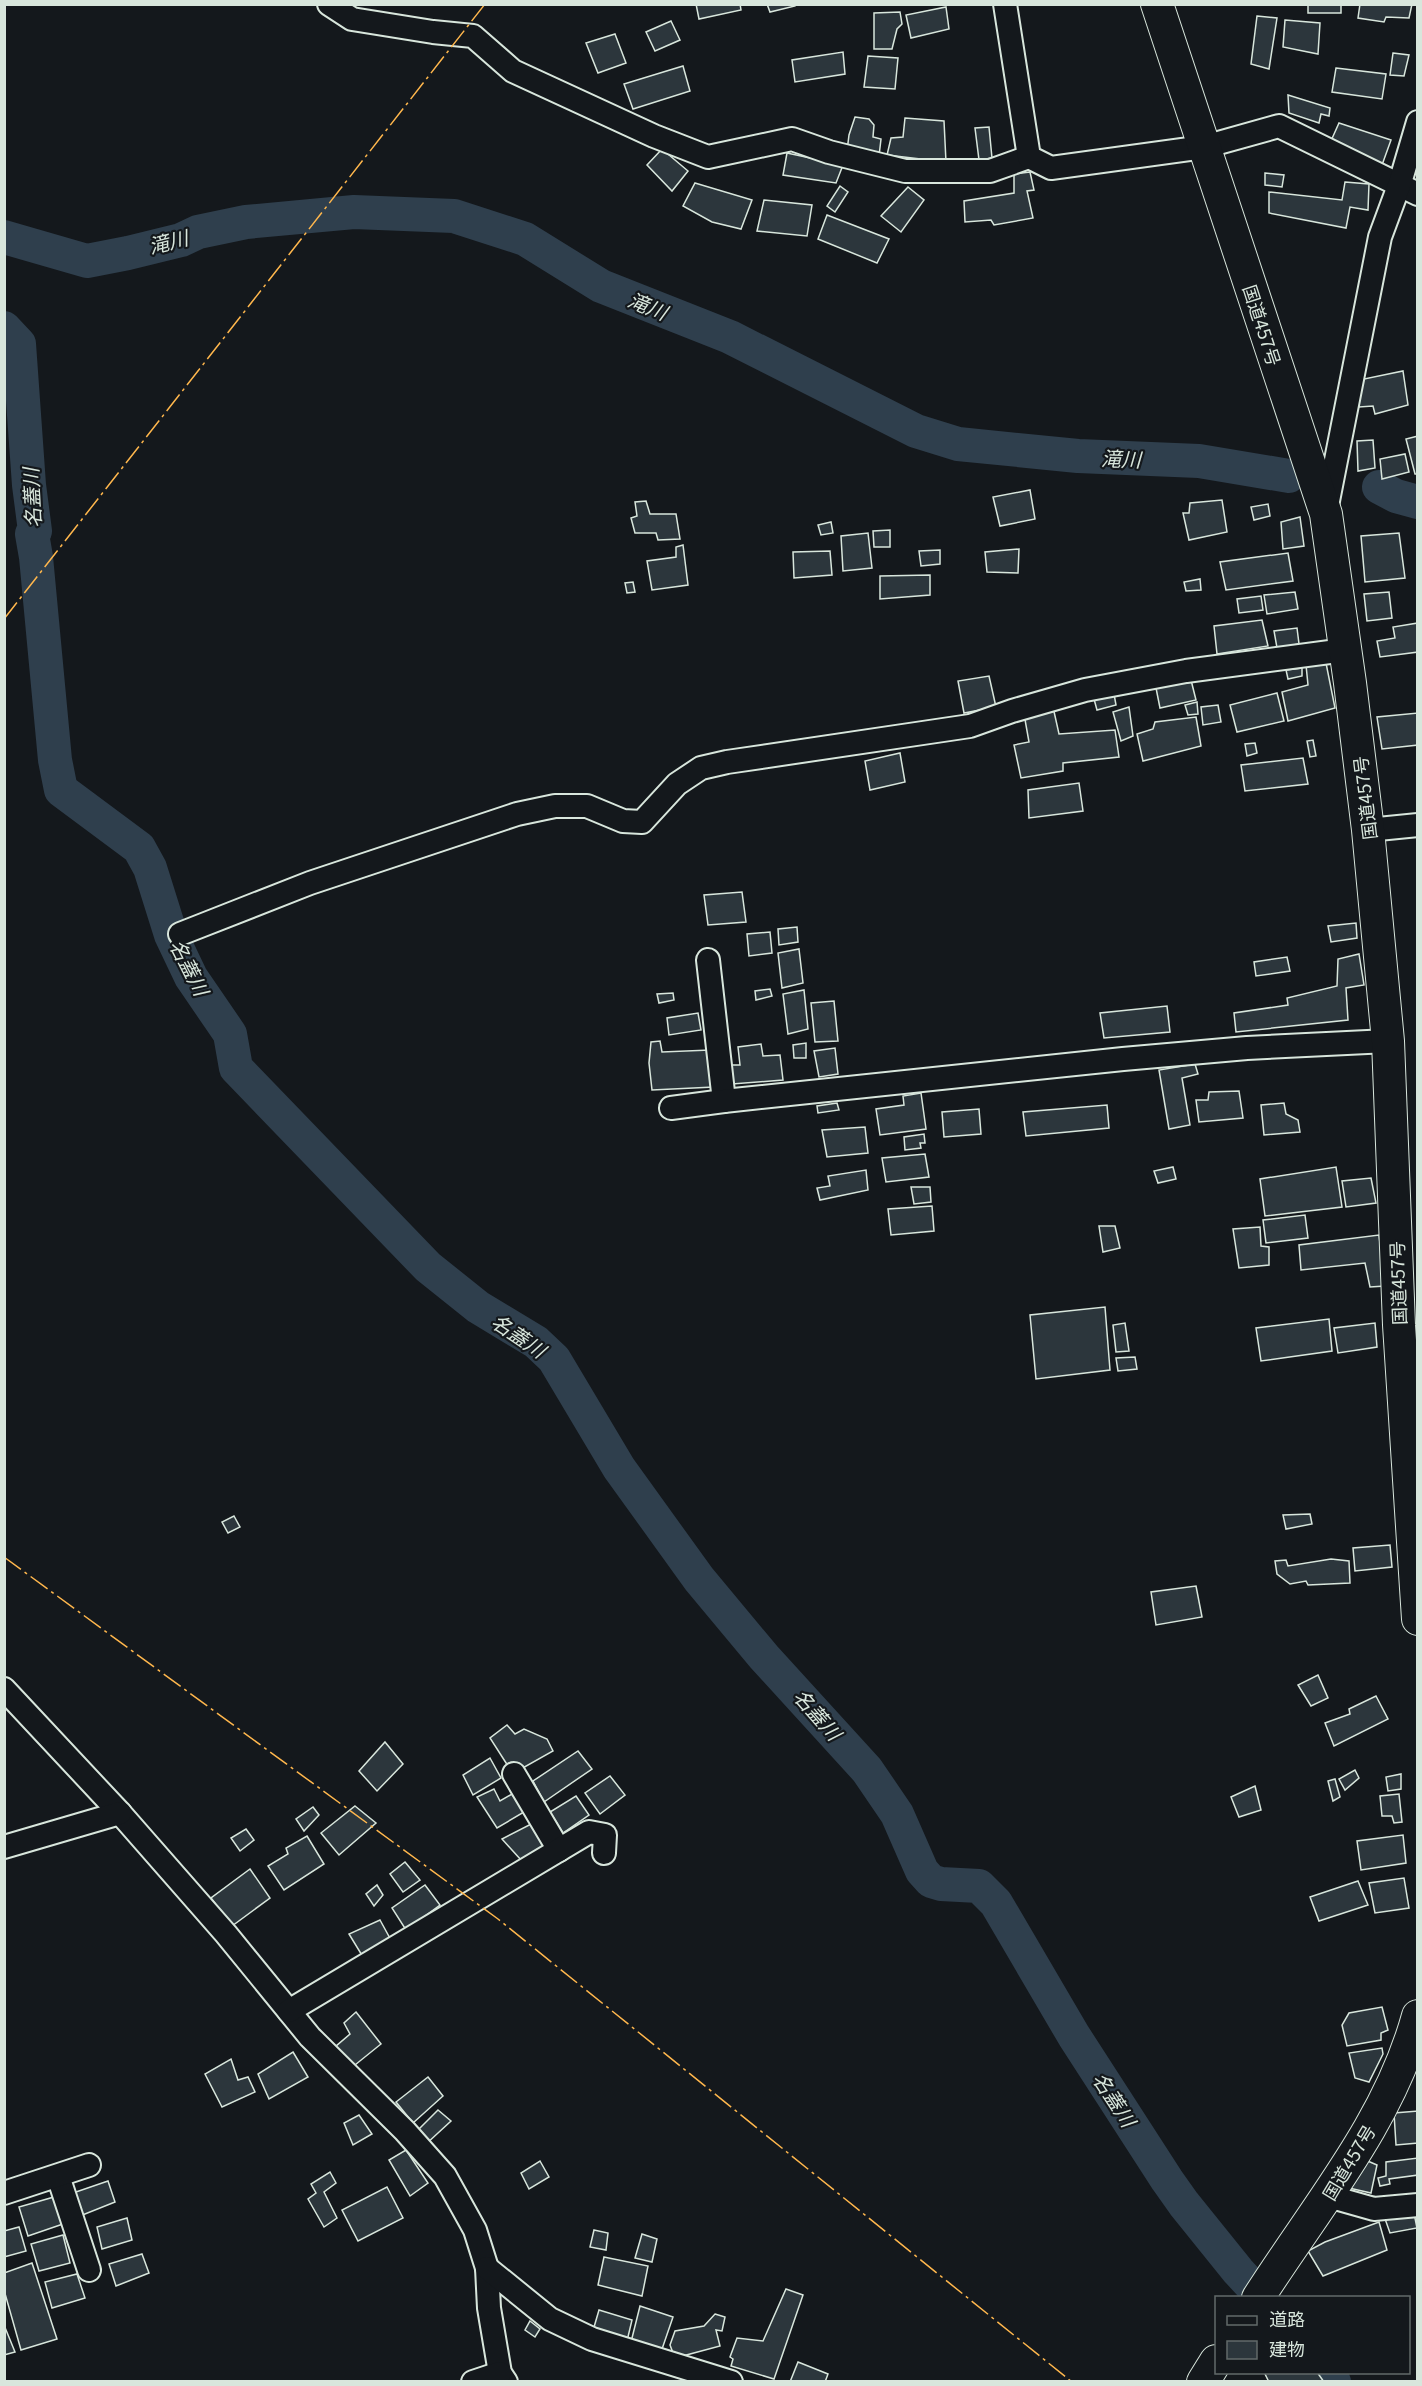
<svg xmlns="http://www.w3.org/2000/svg" width="1422" height="2386" viewBox="0 0 1422 2386" font-family="Georgia,'Noto Sans JP',serif">
<style>
.lines{fill:none;stroke-linecap:round;stroke-linejoin:round}
.river{stroke:#2f3f4d;stroke-width:34}
.building{fill:#2c363c;stroke:#d8e6dc;stroke-width:1.5}
.minor-casing{stroke:#d8e6dc;stroke-width:26}
.highway-casing{stroke:#d8e6dc;stroke-width:34}
.minor{stroke:#14181c;stroke-width:22}
.highway{stroke:#14181c;stroke-width:32}
.power{stroke:#ffb74d;stroke-width:1.5;stroke-dasharray:21 4.5 3 4.5;stroke-linecap:butt}
.labels{text-anchor:middle;dominant-baseline:central;stroke-width:4.5;stroke-linejoin:round;paint-order:stroke}
.street-label{font-size:18px;fill:#d8e6dc;stroke:#14181c}
.water-label{font-size:20px;font-style:italic;fill:#d8e6dc;stroke:#14181c}
</style>
<rect width="100%" height="100%" fill="#14181c"/>
<g class="lines">
<g class="river">
<path d="M4 237 87 261 128 253 181 240 198 232 246 222 354 212 454 216 525 239 601 286 730 337 916 431 958 444 1078 456 1199 461 1289 476"/>
<path d="M4 328 19 344 29 485 35 531 32 534 36 557 55 760 61 790 139 848 150 868 171 935 191 977 230 1034 236 1068 428 1267 478 1307 536 1342 554 1359 619 1468 699 1579 764 1657 867 1770 897 1814 922 1871 931 1881 941 1884 979 1886 996 1903 1074 2036 1167 2180 1184 2204 1238 2271 1263 2298"/>
<path d="M1379 487 1396 496 1418 502"/>
<path d="M1327 2372 1334 2382"/>
</g>
</g>
<g class="building">
<path d="M696 4H740L741 10 699 19Z"/>
<path d="M767 4H795V6L770 12Z"/>
<rect x="1308" y="4" width="33" height="9"/>
<path d="M1360 4H1412L1409 18 1386 17 1384 22 1358 18Z"/>
<path d="M946 7 949 29 911 38 906 15Z"/>
<path d="M900 12 902 24 897 29 892 49H874V13Z"/>
<path d="M1257 16 1277 18 1269 69 1251 64Z"/>
<path d="M1285 20 1320 23 1318 54 1283 47Z"/>
<path d="M671 21 680 40 655 51 646 32Z"/>
<path d="M615 34 626 63 598 73 586 43Z"/>
<path d="M843 52 845 74 795 82 792 60Z"/>
<path d="M1393 53 1409 55 1404 76 1390 75Z"/>
<path d="M868 56 898 58 895 89 864 87Z"/>
<path d="M683 66 690 91 633 109 624 84Z"/>
<path d="M1336 68 1386 74 1382 99 1332 92Z"/>
<path d="M1288 95 1330 108 1329 116 1321 114 1319 123 1289 113Z"/>
<path d="M855 117 869 119 874 125 873 137 881 139 879 156 847 151 849 135Z"/>
<path d="M905 118 944 121 946 162 887 155 891 138 903 137Z"/>
<path d="M1339 123 1391 140 1382 165 1330 143Z"/>
<path d="M989 127 992 158 979 160 975 128Z"/>
<path d="M662 149 688 171 672 191 647 165Z"/>
<path d="M787 153 843 165 836 183 783 175Z"/>
<path d="M1030 172 1034 190 1027 191 1033 218 994 225 991 220 965 222 964 201 1014 193V174Z"/>
<path d="M1265 173 1284 175 1282 187 1265 185Z"/>
<path d="M1345 182 1369 184 1368 210 1350 207 1346 228 1269 213V192L1342 200Z"/>
<path d="M695 183 752 200 741 229 712 222 683 206Z"/>
<path d="M840 186 848 192 835 212 827 206Z"/>
<path d="M908 187 924 200 901 232 881 216Z"/>
<path d="M764 200 812 205 807 236 757 231Z"/>
<path d="M827 215 889 239 877 263 818 239Z"/>
<path d="M1403 371 1408 405 1375 414 1373 406 1359 407V380Z"/>
<path d="M1418 436V474H1415L1406 439Z"/>
<path d="M1373 440 1375 468 1358 471 1357 441Z"/>
<path d="M1405 454 1409 472 1382 479 1380 459Z"/>
<path d="M1030 490 1035 519 1000 526 993 497Z"/>
<path d="M1222 500 1227 532 1189 540 1183 513H1189L1190 503Z"/>
<path d="M646 501 650 514H676L680 539 658 540 656 533H635L631 518 637 516 635 502Z"/>
<path d="M1268 504 1270 516 1254 520 1251 507Z"/>
<path d="M1300 517 1304 546 1283 549 1281 522Z"/>
<path d="M831 522 833 533 821 535 818 525Z"/>
<path d="M890 530V547H874L873 531Z"/>
<path d="M868 533 872 568 843 571 841 536Z"/>
<path d="M1399 533 1405 578 1365 582 1361 536Z"/>
<path d="M683 545 688 585 652 590 647 561 676 557V547Z"/>
<path d="M1019 549 1018 573 987 572 985 552Z"/>
<path d="M940 550V564L921 566 919 551Z"/>
<path d="M830 551 832 575 794 578 793 552Z"/>
<path d="M1288 553 1293 581 1226 590 1220 562Z"/>
<path d="M930 575V595L880 599V576Z"/>
<path d="M1200 579 1201 590 1186 591 1184 582Z"/>
<path d="M633 582 635 592 627 593 625 583Z"/>
<path d="M1295 592 1298 609 1267 614 1264 595Z"/>
<path d="M1389 592 1392 618 1367 621 1364 594Z"/>
<path d="M1261 596 1263 610 1239 613 1237 599Z"/>
<path d="M1262 620 1268 646 1217 654 1214 626Z"/>
<path d="M1418 623V652L1380 657 1377 641 1395 638 1393 627Z"/>
<path d="M1297 628 1299 644 1277 648 1274 631Z"/>
<path d="M1326 663 1335 708 1288 721 1282 692 1308 685 1306 665Z"/>
<path d="M1302 668V676L1288 679 1286 670Z"/>
<path d="M989 676 996 707 964 713 958 681Z"/>
<path d="M1190 676 1196 700 1160 708 1155 683Z"/>
<path d="M1277 693 1284 721 1237 732 1230 705Z"/>
<path d="M1114 694 1116 705 1097 710 1094 699Z"/>
<path d="M1197 702 1198 714 1188 715 1185 705Z"/>
<path d="M1218 705 1221 722 1203 725 1201 707Z"/>
<path d="M1053 707 1059 734 1115 730 1119 757 1063 763V771L1021 778 1014 745 1029 742 1024 714Z"/>
<path d="M1129 707 1133 736 1121 741 1113 712Z"/>
<path d="M1418 713V745L1382 749 1377 717Z"/>
<path d="M1196 717 1201 746 1143 761 1137 734 1153 729 1155 722Z"/>
<path d="M1313 740 1316 756 1310 757 1307 741Z"/>
<path d="M1255 743 1257 753 1247 756 1245 744Z"/>
<path d="M900 753 905 782 870 790 865 761Z"/>
<path d="M1303 758 1308 784 1245 791 1241 765Z"/>
<path d="M1079 783 1083 811 1029 818 1028 790Z"/>
<path d="M742 892 746 922 708 925 704 895Z"/>
<path d="M1356 923 1357 938 1331 942 1328 926Z"/>
<path d="M797 927 798 942 779 945 778 929Z"/>
<path d="M770 932 772 953 749 956 747 934Z"/>
<path d="M799 949 803 983 782 988 778 953Z"/>
<path d="M1359 954 1364 985 1346 988 1348 1020 1236 1032 1234 1013 1288 1005 1287 998 1337 986 1338 959Z"/>
<path d="M1287 957 1290 971 1256 976 1254 962Z"/>
<path d="M770 989 772 996 756 1000 755 991Z"/>
<path d="M804 990 808 1029 788 1034 783 994Z"/>
<path d="M673 993 674 1000 659 1003 657 994Z"/>
<path d="M834 1001 838 1041 815 1042 811 1003Z"/>
<path d="M1167 1006 1170 1032 1104 1038 1100 1013Z"/>
<path d="M698 1013 701 1030 669 1035 667 1018Z"/>
<path d="M660 1041 662 1052 710 1050 714 1087 652 1090 649 1063 651 1042Z"/>
<path d="M806 1043V1058H794L793 1045Z"/>
<path d="M761 1044 763 1056 780 1055 783 1080 732 1084 729 1065H740L738 1047Z"/>
<path d="M835 1048 838 1074 819 1077 814 1051Z"/>
<path d="M1195 1064 1198 1074 1182 1078 1190 1125 1169 1129 1159 1070Z"/>
<path d="M1239 1091 1243 1118 1199 1122 1196 1100H1208L1209 1092Z"/>
<path d="M921 1093 926 1129 880 1135 876 1109 904 1105 903 1096Z"/>
<path d="M837 1103 839 1110 818 1113 817 1106Z"/>
<path d="M1284 1103 1286 1114 1298 1120 1300 1132 1264 1135 1261 1105Z"/>
<path d="M1107 1105 1109 1128 1026 1136 1023 1112Z"/>
<path d="M979 1109 981 1134 944 1137 942 1112Z"/>
<path d="M865 1127 868 1153 827 1157 822 1130Z"/>
<path d="M924 1134 925 1143H920L921 1148 905 1150 904 1137Z"/>
<path d="M925 1154 929 1177 886 1182 882 1158Z"/>
<path d="M1173 1167 1176 1179 1158 1183 1154 1171Z"/>
<path d="M1336 1167 1342 1207 1265 1216 1260 1179Z"/>
<path d="M866 1170 868 1190 820 1200 817 1188 830 1186 828 1176Z"/>
<path d="M1371 1178 1376 1203 1346 1207 1342 1181Z"/>
<path d="M911 1187H930L931 1202 914 1204Z"/>
<path d="M932 1206 934 1231 891 1235 888 1209Z"/>
<path d="M1305 1215 1308 1238 1266 1243 1263 1220Z"/>
<path d="M1099 1226H1115L1120 1248 1103 1252Z"/>
<path d="M1260 1227 1261 1246 1269 1247V1265L1239 1268 1233 1229Z"/>
<path d="M1379 1235 1385 1286 1370 1287 1365 1263 1301 1270 1299 1245Z"/>
<path d="M1105 1307 1110 1370 1036 1379 1030 1315Z"/>
<path d="M1329 1319 1332 1351 1261 1361 1256 1328Z"/>
<path d="M1125 1323 1129 1351 1116 1352 1113 1325Z"/>
<path d="M1375 1323 1377 1347 1338 1353 1334 1328Z"/>
<path d="M1135 1357 1137 1369 1118 1371 1116 1358Z"/>
<path d="M1310 1514 1312 1524 1286 1529 1283 1515Z"/>
<path d="M234 1516 240 1527 228 1533 222 1522Z"/>
<path d="M1390 1545 1392 1567 1355 1571 1353 1548Z"/>
<path d="M1331 1559 1349 1561 1350 1583 1308 1585 1306 1581 1290 1584 1277 1574 1275 1561 1286 1560 1288 1566Z"/>
<path d="M1196 1586 1202 1617 1156 1625 1151 1592Z"/>
<path d="M1318 1675 1328 1698 1311 1706 1298 1685Z"/>
<path d="M1376 1696 1388 1719 1334 1746 1325 1723 1350 1714 1349 1709Z"/>
<path d="M507 1725 515 1734 524 1729 547 1739 553 1751 521 1769 517 1763 508 1766 490 1738Z"/>
<path d="M385 1742 403 1764 377 1791 359 1771Z"/>
<path d="M578 1751 592 1769 544 1802 533 1781Z"/>
<path d="M490 1758 501 1778 473 1795 463 1775Z"/>
<path d="M1355 1770 1359 1778 1345 1790 1339 1779Z"/>
<path d="M1401 1774V1789L1388 1791 1386 1777Z"/>
<path d="M610 1776 625 1795 600 1814 585 1793Z"/>
<path d="M1335 1779 1340 1797 1333 1801 1328 1781Z"/>
<path d="M1255 1786 1261 1810 1239 1817 1231 1797Z"/>
<path d="M494 1789 500 1801 512 1794 524 1812 497 1828 477 1797Z"/>
<path d="M1399 1794 1402 1822 1394 1823 1392 1816H1382L1380 1796Z"/>
<path d="M576 1796 589 1815 563 1833 550 1812Z"/>
<path d="M355 1806 376 1823 339 1855 321 1833Z"/>
<path d="M313 1807 319 1815 304 1831 296 1819Z"/>
<path d="M535 1822 547 1845 522 1861 502 1839Z"/>
<path d="M246 1829 254 1840 240 1851 231 1838Z"/>
<path d="M1403 1835 1406 1863 1361 1870 1357 1841Z"/>
<path d="M307 1836 324 1864 284 1890 268 1866 288 1854 286 1848Z"/>
<path d="M405 1862 420 1880 403 1892 390 1874Z"/>
<path d="M250 1869 270 1898 232 1926 211 1898Z"/>
<path d="M1404 1878 1409 1908 1375 1913 1369 1883Z"/>
<path d="M1358 1881 1368 1905 1319 1921 1310 1897Z"/>
<path d="M377 1885 383 1895 374 1906 366 1894Z"/>
<path d="M425 1885 440 1905 406 1930 392 1908Z"/>
<path d="M380 1920 392 1942 363 1957 349 1934Z"/>
<path d="M1382 2007 1388 2030 1381 2033V2040L1347 2046 1342 2025 1349 2013Z"/>
<path d="M356 2012 381 2044 350 2069 335 2047 350 2034 344 2023Z"/>
<path d="M1382 2048 1383 2054 1369 2082 1355 2078 1349 2053Z"/>
<path d="M293 2052 308 2077 269 2099 258 2074Z"/>
<path d="M231 2059 238 2080 248 2077 255 2092 222 2107 205 2074Z"/>
<path d="M428 2077 443 2096 413 2123 396 2102Z"/>
<path d="M438 2110 451 2121 425 2145 415 2133Z"/>
<path d="M1418 2111V2143L1396 2145 1394 2113Z"/>
<path d="M359 2115 372 2134 353 2145 344 2123Z"/>
<path d="M406 2150 428 2183 410 2196 389 2160Z"/>
<path d="M1418 2158V2175L1389 2179 1390 2184 1380 2186 1378 2178 1386 2176V2162Z"/>
<path d="M1363 2159 1377 2165 1371 2193 1349 2188Z"/>
<path d="M540 2161 549 2177 529 2189 521 2173Z"/>
<path d="M330 2172 336 2183 324 2192 337 2218 324 2227 308 2199 316 2193 311 2184Z"/>
<path d="M108 2181 115 2202 80 2216 73 2193Z"/>
<path d="M387 2187 403 2218 358 2241 342 2210Z"/>
<path d="M54 2197 63 2224 28 2236 19 2207Z"/>
<path d="M1414 2213 1417 2228 1390 2233 1384 2216Z"/>
<path d="M127 2218 132 2240 102 2249 97 2227Z"/>
<path d="M1379 2222 1387 2250 1323 2276 1308 2251 1325 2242Z"/>
<path d="M19 2227 26 2251 4 2257V2231Z"/>
<path d="M594 2230 608 2233 606 2250 590 2247Z"/>
<path d="M642 2234 657 2239 652 2262 635 2258Z"/>
<path d="M63 2235 70 2263 39 2271 31 2244Z"/>
<path d="M142 2254 149 2273 116 2286 109 2264Z"/>
<path d="M604 2257 648 2266 642 2296 598 2285Z"/>
<path d="M32 2263 57 2339 21 2350 4 2290V2273Z"/>
<path d="M77 2274 85 2298 52 2308 45 2282Z"/>
<path d="M786 2289 803 2295 774 2379 731 2366 733 2359 730 2357 737 2338 763 2341Z"/>
<path d="M640 2306 673 2317 661 2352 631 2342Z"/>
<path d="M599 2310 632 2320 627 2341 592 2334Z"/>
<path d="M715 2314 725 2317 722 2331 716 2330 720 2346 675 2358 670 2345 675 2331 704 2326Z"/>
<path d="M530 2321 540 2329 535 2337 525 2330Z"/>
<path d="M4 2325 15 2352 4 2355Z"/>
<path d="M798 2362 828 2374 825 2382H790Z"/>
<path d="M1264 2372H1317L1324 2382H1269Z"/>
</g>
<g class="lines">
<g class="minor-casing">
<g id="minor">
<path d="M329 4 352 19 433 32 473 36 513 71 654 136 708 157 792 139 829 152 905 171H990L1029 157"/>
<path d="M1005 4 1029 157 1051 168 1204 147 1279 126 1418 194"/>
<path d="M1326 511 1380 237 1400 183 1418 122"/>
<path d="M1368 830 1418 825"/>
<path d="M180 934 310 883 517 814 555 806H587L623 821 642 822 677 784 701 768 727 762 970 726 1012 711 1085 690 1186 671 1345 650"/>
<path d="M708 960 724 1101"/>
<path d="M671 1108 724 1101 1123 1059 1247 1048 1388 1041"/>
<path d="M4 1689 120 1813 226 1934 310 2037 405 2131 445 2176 475 2230 487 2268 489 2308 500 2373 506 2382"/>
<path d="M514 1774 559 1850"/>
<path d="M4 1847 120 1813"/>
<path d="M289 2011 589 1832 605 1835 604 1853"/>
<path d="M58 2176 89 2270"/>
<path d="M4 2193 89 2165"/>
<path d="M1328 2196 1374 2209 1418 2205"/>
<path d="M487 2268 550 2319 592 2339 731 2382"/>
<path d="M473 2382 500 2373"/>
</g>
</g>
<g class="highway-casing">
<g id="highway">
<path d="M1157 4 1326 514 1350 683 1368 830 1388 1041 1399 1325 1418 1619"/>
<path d="M1258 2298C1316 2207 1389 2122 1418 2016"/>
<path d="M1203 2382 1216 2361"/>
</g>
</g>
<use href="#minor" class="minor"/>
<use href="#highway" class="highway"/>
<g class="power">
<path d="M4 619 485 4"/>
<path d="M4 1557 498 1919 1072 2382"/>
</g>
</g>
<g class="labels">
<g class="street-label">
<text transform="translate(1263 325) rotate(72)">国道457号</text>
<text transform="translate(1364 798) rotate(-97)">国道457号</text>
<text transform="translate(1397 1283) rotate(-92)">国道457号</text>
<text transform="translate(1348 2162) rotate(-59)">国道457号</text>
</g>
<g class="water-label">
<text transform="translate(168 241) rotate(-14)">滝川</text>
<text transform="translate(648 305) rotate(22)">滝川</text>
<text transform="translate(1121 458) rotate(2)">滝川</text>
<text transform="translate(31 498) rotate(-93)">名蓋川</text>
<text transform="translate(190 967) rotate(63)">名蓋川</text>
<text transform="translate(519 1335) rotate(34)">名蓋川</text>
<text transform="translate(818 1714) rotate(49)">名蓋川</text>
<text transform="translate(1115 2099) rotate(57)">名蓋川</text>
</g>
</g>
<rect width="1422" height="2386" fill="none" stroke="#d8e6dc" stroke-width="12"/>
<rect x="1215" y="2296" width="195" height="78" fill="#14181c" stroke="#626a69" stroke-width="1.5"/>
<rect x="1227" y="2316" width="30" height="9" fill="#14181c" stroke="#626a69" stroke-width="1.5"/>
<text x="1269" y="2326" font-size="18" fill="#d8e6dc">道路</text>
<rect x="1227" y="2341" width="30" height="18" fill="#2c363c" stroke="#626a69" stroke-width="1.5"/>
<text x="1269" y="2356" font-size="18" fill="#d8e6dc">建物</text>
</svg>
